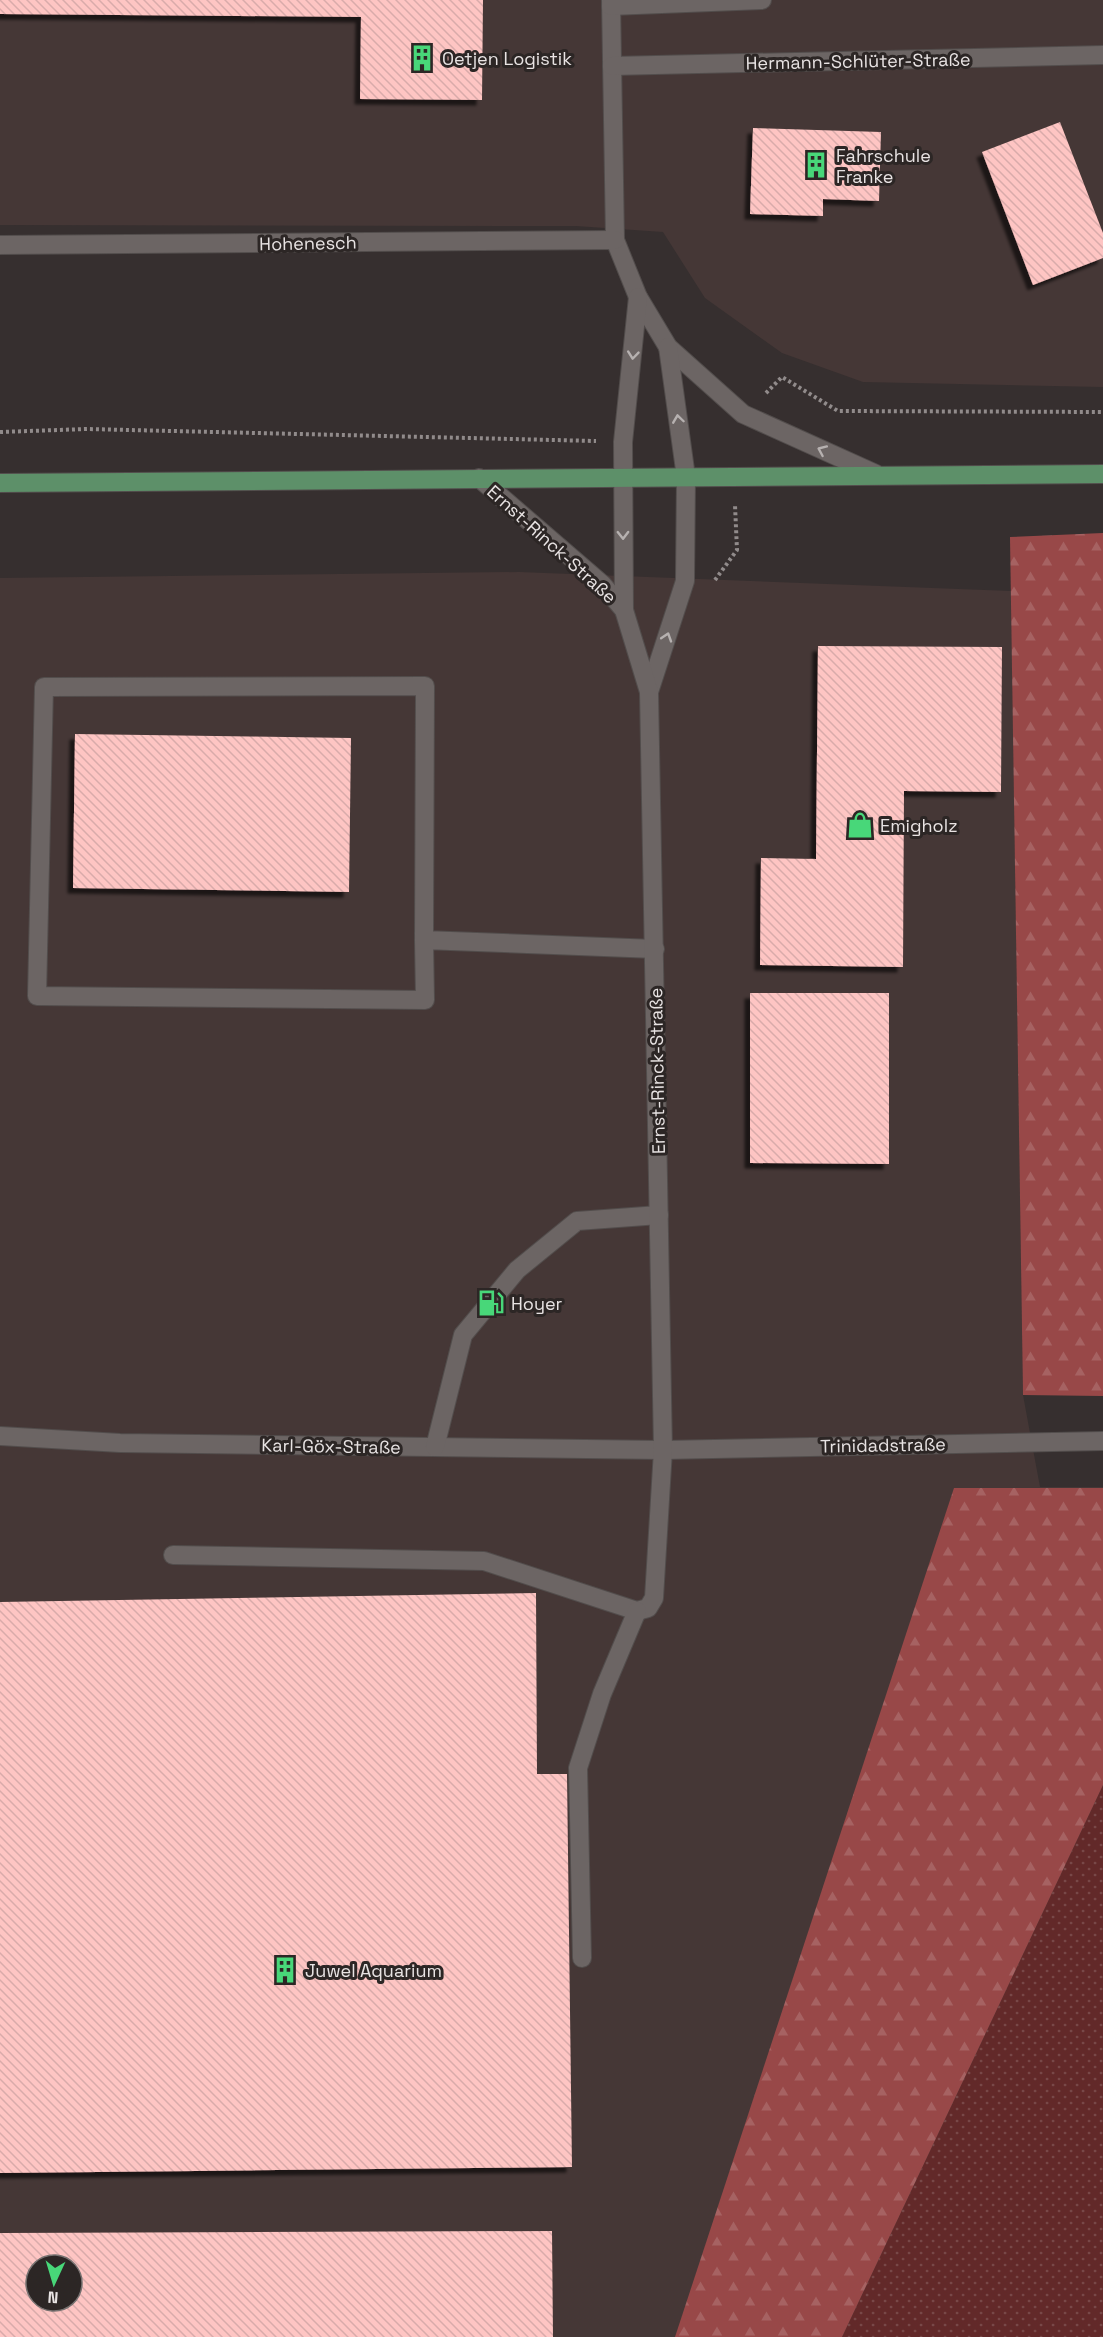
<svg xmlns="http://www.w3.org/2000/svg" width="1103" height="2337" viewBox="0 0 1103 2337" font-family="'Space Grotesk',sans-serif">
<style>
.built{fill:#453736;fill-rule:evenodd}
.grass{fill:url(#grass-dots)}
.forest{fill:url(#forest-firs)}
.building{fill:url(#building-back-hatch);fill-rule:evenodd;filter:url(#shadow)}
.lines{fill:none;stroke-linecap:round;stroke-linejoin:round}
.minor-casing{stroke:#524d4c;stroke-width:20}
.major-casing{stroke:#524d4c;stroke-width:20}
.path{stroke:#918b8b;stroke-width:4;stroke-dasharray:3 3;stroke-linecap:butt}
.minor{stroke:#6c6564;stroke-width:18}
.major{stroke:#5d9069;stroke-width:18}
.oneway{stroke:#b6b1b0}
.labels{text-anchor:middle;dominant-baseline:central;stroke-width:6;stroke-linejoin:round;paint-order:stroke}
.poi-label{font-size:18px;fill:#e8e3e3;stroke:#2c2625;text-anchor:start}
.street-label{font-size:18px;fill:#e8e3e3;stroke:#2c2625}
</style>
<defs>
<pattern id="grass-dots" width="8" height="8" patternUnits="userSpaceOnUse" patternTransform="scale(1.5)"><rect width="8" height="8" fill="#622929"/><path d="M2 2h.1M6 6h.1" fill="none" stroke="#784848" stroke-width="1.8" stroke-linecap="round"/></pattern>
<pattern id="forest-firs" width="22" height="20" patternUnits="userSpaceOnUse" patternTransform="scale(1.5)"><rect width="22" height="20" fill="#984848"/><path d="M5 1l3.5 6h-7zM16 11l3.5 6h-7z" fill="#a66262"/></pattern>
<pattern id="building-back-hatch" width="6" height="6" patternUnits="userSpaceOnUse" patternTransform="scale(1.5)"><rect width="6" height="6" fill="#fec5c3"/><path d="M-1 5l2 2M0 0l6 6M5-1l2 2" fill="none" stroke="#d9abaa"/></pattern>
<filter id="shadow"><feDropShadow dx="-5.5" dy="5.5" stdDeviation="1.5" flood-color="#0009"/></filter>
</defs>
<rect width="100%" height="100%" fill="#362f2f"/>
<g class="built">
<path d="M0 0H1103V387L863 382 782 353 705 298 663 232 576 226 0 225Z"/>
<path d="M519 572 1011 591 1023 1395 1040 1487H1103V2337H0V578ZM36 2265H72V2301H36Z"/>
</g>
<path class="grass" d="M1103 1785V2337H842Z"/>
<g class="forest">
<path d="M1103 533V1396L1023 1395 1010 537Z"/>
<path d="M954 1488H1103V1785L842 2337H675Z"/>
</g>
<g class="building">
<path d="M0 0H483L482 100 360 99 361 17 0 14Z"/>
<path d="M1060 122 1103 233V258L1033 285 982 152Z"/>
<path d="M753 128 881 132 879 201 823 199V216L750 214Z"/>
<path d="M818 646 1002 647 1001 792 904 791 903 967 760 965 761 858 816 859Z"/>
<path d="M75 734 351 738 349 892 73 888Z"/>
<path d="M750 993H889V1164L750 1163Z"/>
<path d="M536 1593 537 1774H567L572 2167 0 2173V1602Z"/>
<path d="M552 2231 553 2337H0V2233ZM36 2265H72V2301H36Z"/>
</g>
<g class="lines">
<g class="minor-casing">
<g id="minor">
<path d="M611 0 615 240 638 297 668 347 743 414 876 474"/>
<path d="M611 6 762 0"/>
<path d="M612 66 1103 55"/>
<path d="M0 245 615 240"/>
<path d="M479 478 602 584 624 610"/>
<path d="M649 692 685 581 686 477 668 347"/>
<path d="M424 940 425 1000 37 996 44 687 425 686 424 940 655 949"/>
<path d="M0 1436 120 1443 663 1450 1103 1441"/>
<path d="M435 1447 463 1335 517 1270 577 1221 659 1215"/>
<path d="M173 1555 484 1561 637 1611 648 1608 654 1598 663 1450 649 692 624 610 623 442 638 297"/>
<path d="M582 1958 578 1768 602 1694 637 1611"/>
</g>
</g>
<g class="major-casing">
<path id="major" d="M0 483 1103 474"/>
</g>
<g class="path">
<path d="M766 393 782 377 838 411 1103 412"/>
<path d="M0 432 87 429 596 441"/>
<path d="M715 580 737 550 735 505"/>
</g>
<use href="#minor" class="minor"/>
<use href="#major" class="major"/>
</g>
<defs><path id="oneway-chevron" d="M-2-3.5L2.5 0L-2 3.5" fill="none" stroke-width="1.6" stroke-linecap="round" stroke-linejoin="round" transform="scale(1.5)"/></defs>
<g class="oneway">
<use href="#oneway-chevron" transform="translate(633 355) rotate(96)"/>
<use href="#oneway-chevron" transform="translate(678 419) rotate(-98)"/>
<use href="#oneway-chevron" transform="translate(822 450) rotate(-156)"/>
<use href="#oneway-chevron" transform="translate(623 535) rotate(89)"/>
<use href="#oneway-chevron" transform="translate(667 637) rotate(-72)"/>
</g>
<defs>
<g id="building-bare" transform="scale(2.07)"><path d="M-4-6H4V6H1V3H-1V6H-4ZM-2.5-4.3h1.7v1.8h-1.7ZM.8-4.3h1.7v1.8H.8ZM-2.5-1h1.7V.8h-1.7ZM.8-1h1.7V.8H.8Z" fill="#48d779" stroke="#2c2625" stroke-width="2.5" paint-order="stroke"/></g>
<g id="shop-bare" transform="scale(2.07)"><path d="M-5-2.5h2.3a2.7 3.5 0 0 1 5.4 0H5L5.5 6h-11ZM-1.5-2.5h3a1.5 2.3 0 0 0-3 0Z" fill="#48d779" stroke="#2c2625" stroke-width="2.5" paint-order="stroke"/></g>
<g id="fuel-bare" transform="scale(2.07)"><path d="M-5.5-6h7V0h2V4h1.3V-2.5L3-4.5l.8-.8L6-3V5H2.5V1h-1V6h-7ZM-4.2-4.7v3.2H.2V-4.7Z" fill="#48d779" stroke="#2c2625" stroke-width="2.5" paint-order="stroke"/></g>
</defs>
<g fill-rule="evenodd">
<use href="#building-bare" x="422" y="58"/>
<use href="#building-bare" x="816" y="165"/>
<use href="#shop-bare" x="860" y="825"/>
<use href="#fuel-bare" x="491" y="1303"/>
<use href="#building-bare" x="285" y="1970"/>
</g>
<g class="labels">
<g class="poi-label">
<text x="442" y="58">Oetjen Logistik</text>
<text x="836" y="155">Fahrschule<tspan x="836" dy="21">Franke</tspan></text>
<text x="880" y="825">Emigholz</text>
<text x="511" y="1303">Hoyer</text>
<text x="305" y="1970">Juwel Aquarium</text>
</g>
<g class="street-label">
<text transform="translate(858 61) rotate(-1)">Hermann-Schlüter-Straße</text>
<text transform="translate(308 243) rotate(-1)">Hohenesch</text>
<text transform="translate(552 544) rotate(42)">Ernst-Rinck-Straße</text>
<text transform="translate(657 1071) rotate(-91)">Ernst-Rinck-Straße</text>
<text transform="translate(883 1445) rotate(-1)">Trinidadstraße</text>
<text transform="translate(331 1446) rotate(1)">Karl-Göx-Straße</text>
</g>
</g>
<g transform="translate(54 2283) rotate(184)"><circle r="28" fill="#2c2625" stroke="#777271" stroke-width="1.5"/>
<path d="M0-4.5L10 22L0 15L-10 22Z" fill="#48d779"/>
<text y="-9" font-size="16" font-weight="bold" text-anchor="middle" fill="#e8e3e3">N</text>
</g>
</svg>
